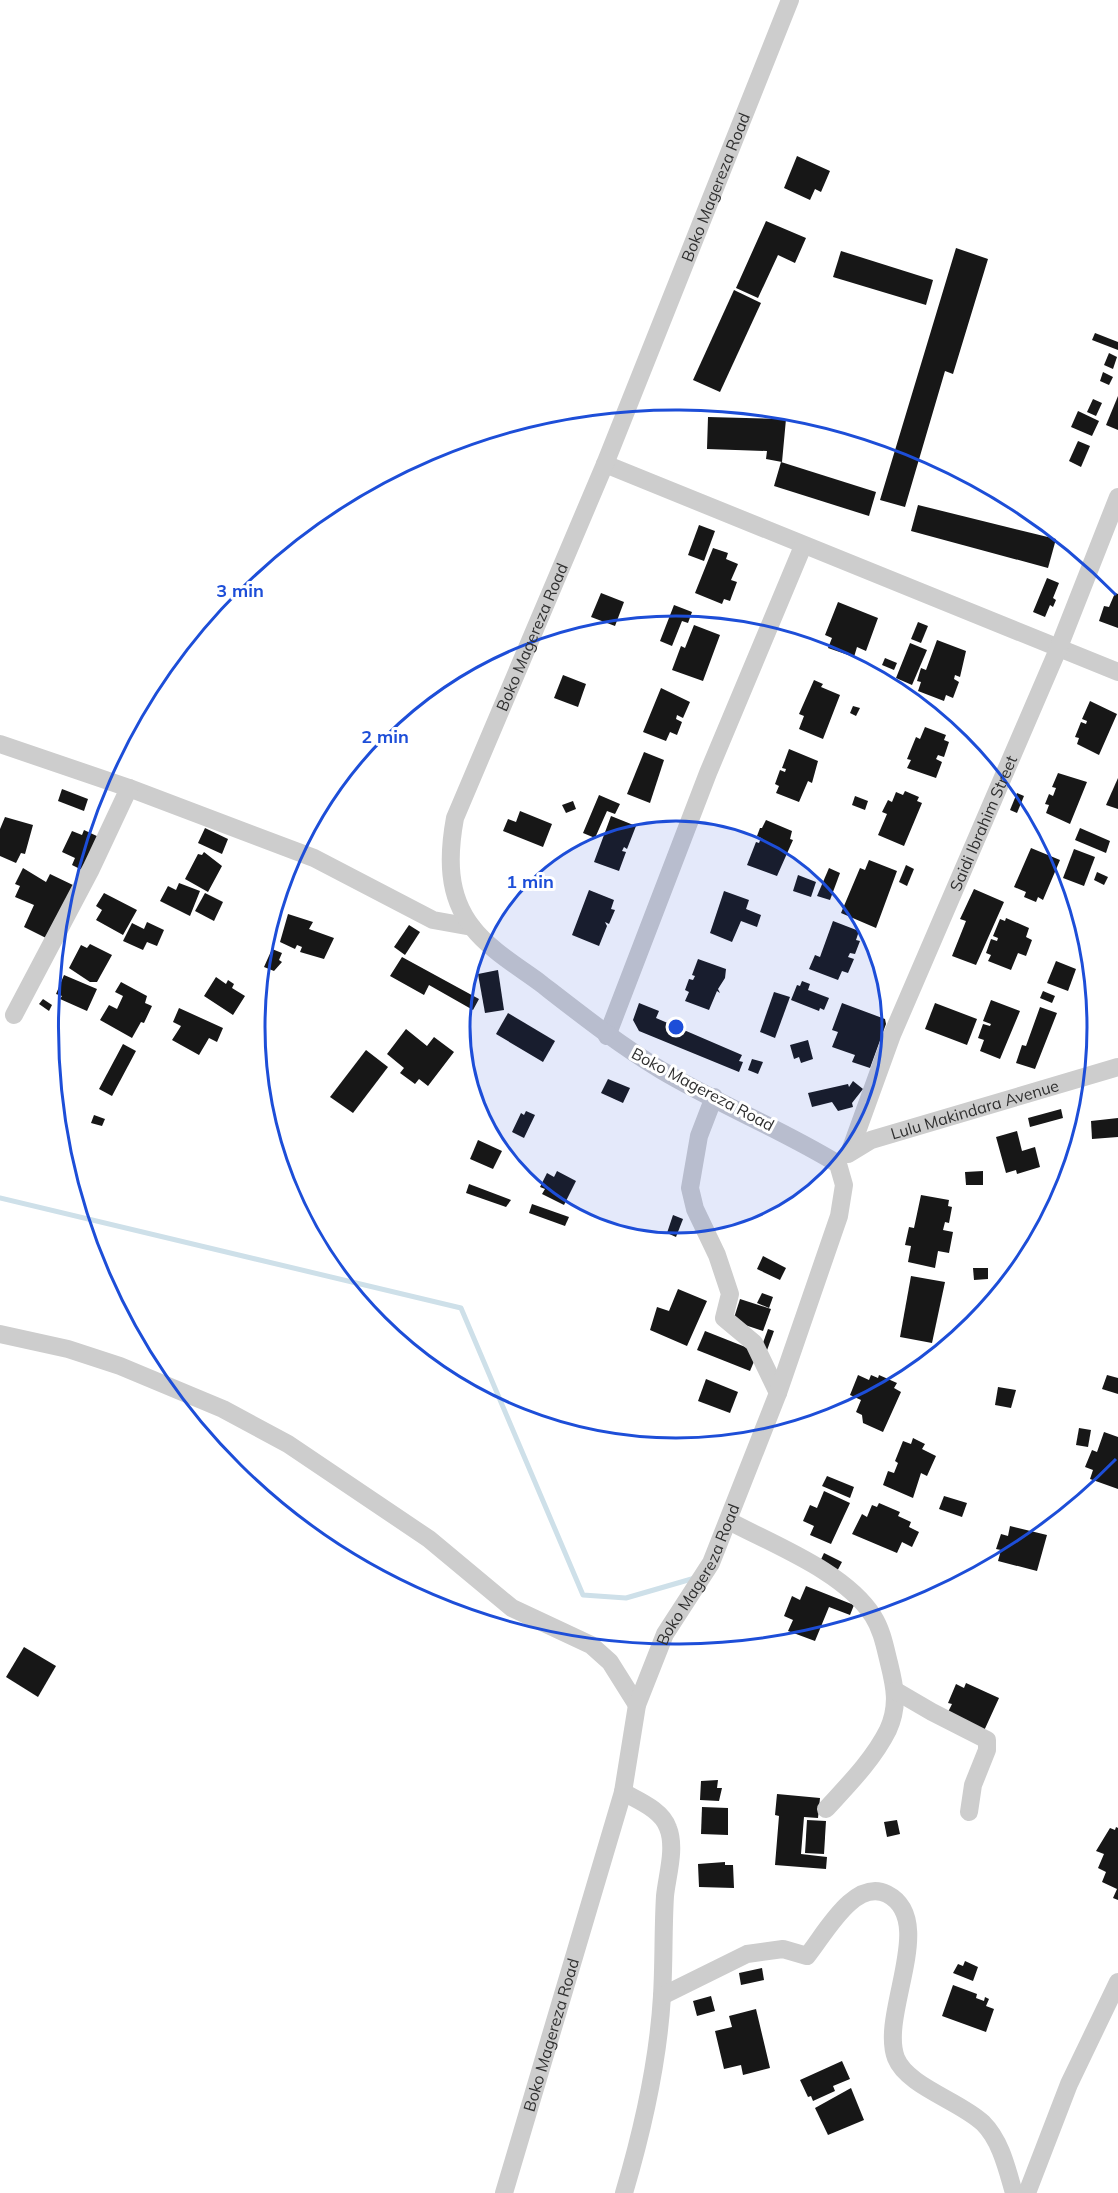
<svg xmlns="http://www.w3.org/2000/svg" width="1118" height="2193" viewBox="0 0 1118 2193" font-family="Mulish,sans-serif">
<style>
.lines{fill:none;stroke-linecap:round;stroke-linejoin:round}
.stream{stroke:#cee0e9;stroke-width:5}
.building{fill:#171717}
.minor{stroke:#cdcdcd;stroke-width:18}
.ring{fill:none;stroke:#1d4ed8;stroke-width:3}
.labels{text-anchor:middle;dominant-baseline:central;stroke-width:6;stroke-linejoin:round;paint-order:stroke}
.street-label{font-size:16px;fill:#303030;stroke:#fff}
.centre{fill:#1d4ed8;stroke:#fff;stroke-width:3}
.ring-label{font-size:18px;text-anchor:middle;font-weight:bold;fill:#1d4ed8;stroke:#fff;stroke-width:6;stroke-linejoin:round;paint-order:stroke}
</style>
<rect width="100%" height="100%" fill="#fff"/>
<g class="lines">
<path class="stream" d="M0 1198 461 1308 583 1595 626 1598 695 1578"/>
</g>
<g class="building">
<path d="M797 156 830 171 821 192 815 189 810 200 784 188Z"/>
<path d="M766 221 806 238 795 263 778 255 758 298 736 288Z"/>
<path d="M956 248 988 259 953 374 945 371 905 507 880 500Z"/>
<path d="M841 251 933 280 926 305 833 277Z"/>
<path d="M734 290 761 303 720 392 693 380Z"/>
<path d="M1095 333 1118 342V350L1092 340Z"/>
<path d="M1109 353 1117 357 1113 369 1104 365Z"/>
<path d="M1103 372 1113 377 1109 385 1100 381Z"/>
<path d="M1118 396V430L1106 425Z"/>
<path d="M1093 399 1102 403 1096 416 1087 412Z"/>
<path d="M1078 411 1099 421 1092 436 1071 427Z"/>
<path d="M708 417 786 419 782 462 766 459 767 451 707 449Z"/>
<path d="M1078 441 1090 446 1081 467 1069 461Z"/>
<path d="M781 462 876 492 869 516 774 486Z"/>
<path d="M918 505 1056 539 1048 568 911 531Z"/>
<path d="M699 525 715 531 704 561 688 555Z"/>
<path d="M713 548 728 553 726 559 738 564 731 580 737 582 730 601 724 599 722 604 695 593Z"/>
<path d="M1047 578 1059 583 1053 598 1056 600 1053 607 1050 605 1045 617 1033 612Z"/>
<path d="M601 593 624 602 615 626 591 617Z"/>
<path d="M1115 593 1118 594V628L1099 621 1104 606 1109 607Z"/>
<path d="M838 602 878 618 866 651 857 647 854 657 828 648 832 638 825 635Z"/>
<path d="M674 605 692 612 688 623 682 621 672 646 660 641Z"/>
<path d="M918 622 928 626 921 643 911 639Z"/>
<path d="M694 625 720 635 703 681 672 670 681 646 685 648Z"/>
<path d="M937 640 966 651 960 677 955 675 954 679 959 682 953 698 946 695 944 701 918 691 921 682 917 681 921 668 926 670Z"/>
<path d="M910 643 927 650 912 685 896 678Z"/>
<path d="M885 658 897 663 894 670 882 665Z"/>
<path d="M563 675 586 684 578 707 554 698Z"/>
<path d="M814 680 823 684 821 687 840 695 823 739 799 729 804 716 799 714Z"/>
<path d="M661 688 690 702 683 718 677 715 676 719 682 722 677 735 670 732 666 741 643 732Z"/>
<path d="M1090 701 1117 714 1099 755 1077 744 1079 738 1075 737 1081 722 1086 724 1087 721 1082 719Z"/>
<path d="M853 706 860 708 856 716 850 713Z"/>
<path d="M925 727 946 735 944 740 949 742 944 757 938 755 936 759 942 762 936 778 907 768 911 760 907 759 916 737 920 739Z"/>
<path d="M789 749 818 761 812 783 808 781 799 802 776 793 779 786 775 784 780 770 785 772 786 769 782 768Z"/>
<path d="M644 752 664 760 650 803 627 794Z"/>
<path d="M1058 773 1087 782 1070 824 1046 813 1049 805 1045 804 1049 794 1053 796 1056 788 1052 787Z"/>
<path d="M1118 778V809L1106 805Z"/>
<path d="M62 789 88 799 84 811 58 801Z"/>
<path d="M905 791 919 797 917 801 922 803 904 846 878 835 887 814 882 812 888 800 892 802 896 792 903 795Z"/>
<path d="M1017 793 1024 796 1017 813 1010 810Z"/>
<path d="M599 795 620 804 615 814 607 811 595 838 583 833Z"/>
<path d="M855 796 868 801 865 810 852 805Z"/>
<path d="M573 801 576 809 566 813 562 805Z"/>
<path d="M520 811 552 824 543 847 503 831 508 819 516 822Z"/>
<path d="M611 816 636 826 627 849 624 847 622 851 626 852 619 871 594 862Z"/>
<path d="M5 817 33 825 25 854 21 853 16 863 0 856V829Z"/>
<path d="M766 820 792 831 790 839 793 840 777 876 747 865 756 842 759 843 761 838 757 836 760 828H762Z"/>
<path d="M205 828 228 839 222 854 198 843Z"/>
<path d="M1080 828 1110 841 1106 853 1075 840Z"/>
<path d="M84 830 101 838 86 872 72 865 75 858 62 852 72 831 82 835Z"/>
<path d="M1031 848 1060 860 1043 900 1038 897 1036 902 1024 897 1026 892 1014 887Z"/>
<path d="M1074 849 1095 857 1084 886 1063 878Z"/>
<path d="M204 852 222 866 208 892 185 879 198 854 202 855Z"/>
<path d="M869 860 897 871 876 928 841 913 860 868 865 870Z"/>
<path d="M906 865 914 869 907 886 899 882Z"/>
<path d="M23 868 46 882 50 874 75 886 48 939 24 927 34 905 15 897 20 886 15 884Z"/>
<path d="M829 868 840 873 830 900 817 896Z"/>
<path d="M1097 872 1108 877 1104 885 1094 880Z"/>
<path d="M798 875 816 882 811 897 793 891Z"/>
<path d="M179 883 200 891 190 916 160 901 168 886 176 890Z"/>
<path d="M974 889 1004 902 976 965 952 956 966 921 960 919Z"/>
<path d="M589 890 614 900 611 909 615 910 609 924 605 922 607 926 599 946 572 935Z"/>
<path d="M724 891 749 900 746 909 761 915 757 927 741 921 732 942 710 933Z"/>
<path d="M104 893 137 910 123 935 96 920 102 910 96 906Z"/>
<path d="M205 893 223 902 214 921 195 911Z"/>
<path d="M288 914 313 922 309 929 334 938 324 959 300 952 302 947 297 945 295 949 280 942Z"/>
<path d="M1006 918 1029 928 1026 937 1032 940 1026 956 1018 953 1011 970 988 961 991 955 986 953 991 939 997 941 998 938 993 936 1000 919 1005 921Z"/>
<path d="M833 921 859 931 856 940 860 941 855 954 850 953 848 957 854 959 848 973 842 971 838 980 809 969 815 955 820 957Z"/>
<path d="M147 922 164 930 157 946 147 942 143 950 123 941 132 923 144 929Z"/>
<path d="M409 925 420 932 405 955 394 947Z"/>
<path d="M90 944 112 955 97 982H90L69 968 81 945 87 948Z"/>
<path d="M272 949 282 953 279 960 282 962 274 971 264 967Z"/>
<path d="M402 957 479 999 473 1010 429 985 424 995 390 976Z"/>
<path d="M698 959 726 969 725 978 718 989 720 993 717 991 709 1010 685 1001 689 992 685 990 689 979 693 980 695 976 692 975Z"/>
<path d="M1056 961 1076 969 1068 991 1047 983Z"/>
<path d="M498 970 504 1010 485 1013 478 974Z"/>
<path d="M64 975 97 989 87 1011 60 999 62 996 56 994Z"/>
<path d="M216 977 226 984 228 980 234 984 232 988 245 996 233 1015 204 996Z"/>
<path d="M802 981 810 984 808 990 829 998 824 1010 820 1008 819 1011 791 1000 797 985 800 986Z"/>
<path d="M121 982 147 996 145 1003 152 1006 144 1023 141 1022 132 1038 100 1020 109 1005 117 1009 123 996 115 992Z"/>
<path d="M1043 991 1055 996 1052 1003 1040 998Z"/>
<path d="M774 992 790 997 775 1038 760 1032Z"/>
<path d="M43 999 52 1005 49 1011 39 1004Z"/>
<path d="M991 1000 1020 1011 1000 1059 980 1051 984 1040 978 1038 983 1024 990 1026 991 1024 983 1021Z"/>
<path d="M639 1003 659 1011 656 1018 742 1055 739 1061 743 1062 739 1072 639 1031 633 1020Z"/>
<path d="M842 1003 885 1019 886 1024 870 1068 852 1062 855 1055 832 1047 838 1032 832 1030Z"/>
<path d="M935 1003 977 1019 967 1045 925 1029Z"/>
<path d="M1040 1007 1057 1013 1035 1069 1016 1063 1022 1045 1026 1046Z"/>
<path d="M179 1008 223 1028 217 1042 209 1038 199 1055 172 1040 181 1026 173 1022Z"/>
<path d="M508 1013 555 1041 543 1062 496 1034Z"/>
<path d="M406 1029 427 1046 434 1037 454 1052 428 1086 419 1079 415 1084 400 1073 404 1068 387 1054Z"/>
<path d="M808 1040 813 1059 801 1063 799 1057 794 1059 790 1045Z"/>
<path d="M123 1044 136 1051 112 1096 99 1089Z"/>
<path d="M366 1050 388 1067 353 1113 330 1097Z"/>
<path d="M752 1059 763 1062 758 1074 748 1070Z"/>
<path d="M608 1079 630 1088 623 1103 601 1093Z"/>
<path d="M853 1081 863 1089 852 1103 853 1107 838 1111 832 1102 812 1107 808 1093 848 1084 849 1087Z"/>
<path d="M1061 1109 1063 1118 1030 1127 1028 1118Z"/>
<path d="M526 1111 535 1115 524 1138 512 1132 521 1113 524 1115Z"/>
<path d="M94 1115 105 1119 102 1126 91 1123Z"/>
<path d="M1118 1118V1137L1092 1139 1091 1121Z"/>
<path d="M1017 1131 1022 1151 1035 1147 1040 1167 1017 1174 1016 1170 1006 1173 996 1137Z"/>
<path d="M478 1140 502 1151 493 1169 470 1159Z"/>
<path d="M557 1171 576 1181 564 1205 542 1194 545 1189 540 1187 547 1173 554 1177Z"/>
<path d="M983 1171V1185H966L965 1172Z"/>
<path d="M469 1184 511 1200 506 1207 466 1193Z"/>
<path d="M921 1195 949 1200 948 1206 952 1207 949 1223 945 1222 943 1230 953 1232 949 1253 938 1251 935 1268 908 1262 911 1246 905 1245 909 1227 914 1228Z"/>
<path d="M532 1204 569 1217 565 1226 529 1213Z"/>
<path d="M673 1215 683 1219 676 1237 667 1233Z"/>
<path d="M763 1256 786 1268 780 1280 757 1269Z"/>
<path d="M973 1268H988V1279L974 1280Z"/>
<path d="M911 1276 945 1282 932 1343 900 1337Z"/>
<path d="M678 1289 707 1301 687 1346 650 1330 657 1307 669 1311Z"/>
<path d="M762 1293 773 1297 769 1308 757 1303Z"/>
<path d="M740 1299 771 1309 763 1331 733 1321Z"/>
<path d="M768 1329 774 1331 766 1353 760 1351Z"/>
<path d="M705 1331 758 1352 750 1371 697 1350Z"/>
<path d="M858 1375 869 1380 871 1375 878 1378 879 1375 897 1383 894 1388 901 1392 883 1432 863 1423 862 1415 856 1412 861 1400 850 1395Z"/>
<path d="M1107 1375 1118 1378V1394L1102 1389Z"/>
<path d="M706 1379 738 1392 730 1413 698 1401Z"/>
<path d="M998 1387 1016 1390 1011 1408 995 1405Z"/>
<path d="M1079 1428 1091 1430 1088 1447 1076 1445Z"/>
<path d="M1104 1432 1118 1437V1489L1090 1479 1093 1470 1085 1467 1092 1450 1097 1452Z"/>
<path d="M913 1438 925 1444 922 1449 936 1456 927 1476 921 1473 913 1498 883 1485 888 1471 894 1473 898 1463 895 1461 903 1441 911 1444Z"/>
<path d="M827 1476 854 1487 850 1498 822 1486Z"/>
<path d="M824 1491 850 1503 831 1544 810 1535 814 1526 803 1521 810 1505 817 1508Z"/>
<path d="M944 1496 967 1503 962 1517 939 1509Z"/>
<path d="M879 1503 900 1512 898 1516 911 1522 909 1527 919 1532 912 1547 902 1542 897 1553 852 1534 862 1514 867 1517 872 1505 877 1507Z"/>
<path d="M1010 1526 1047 1535 1037 1571 998 1561 1001 1550 996 1549 1001 1534 1008 1536Z"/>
<path d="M824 1553 842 1562 835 1575 818 1566Z"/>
<path d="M806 1586 854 1605 850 1615 829 1607 815 1641 788 1631 793 1620 784 1616 792 1596 800 1600Z"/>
<path d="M24 1647 56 1666 38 1697 6 1677Z"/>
<path d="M966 1683 999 1698 983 1733 946 1716 952 1704 948 1703 956 1684 964 1688Z"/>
<path d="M718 1780 717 1788H722L719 1801 700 1800 701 1781Z"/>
<path d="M777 1794 820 1798 818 1818 804 1817 801 1854 827 1857 826 1869 775 1865 779 1816 775 1815Z"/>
<path d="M702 1807 728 1808V1835L701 1834Z"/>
<path d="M807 1820 826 1821 824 1854 805 1853Z"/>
<path d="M897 1820 900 1834 887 1837 884 1822Z"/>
<path d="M1116 1827 1118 1828V1900L1113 1898 1117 1889 1102 1882 1106 1872 1098 1868 1104 1854 1096 1851 1110 1828 1115 1830Z"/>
<path d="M725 1862V1865H733L734 1888 699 1887 698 1864Z"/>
<path d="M965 1961 978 1967 973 1981 953 1973 958 1964 963 1966Z"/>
<path d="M762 1968 764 1980 741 1985 739 1973Z"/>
<path d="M953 1985 977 1994 976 1998 984 2001 985 1997 989 1999 986 2006 994 2009 986 2032 942 2016Z"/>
<path d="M711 1996 715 2011 697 2016 693 2001Z"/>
<path d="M756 2009 770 2068 743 2075 741 2065 724 2069 715 2031 732 2027 729 2016Z"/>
<path d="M842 2061 850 2079 833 2086 835 2091 813 2101 811 2096 808 2097 800 2080Z"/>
<path d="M851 2088 864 2120 828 2135 815 2108Z"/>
</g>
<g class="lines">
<g class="minor">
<path d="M605 464 1118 672"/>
<path d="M0 744 129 788 314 858 433 920 472 927"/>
<path d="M14 1015 91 869 129 788"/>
<path d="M607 1036 708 773 803 546"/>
<path d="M714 1097 699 1136 690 1188 695 1209 717 1255 730 1294 724 1318 754 1343 778 1393"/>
<path id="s1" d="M850 1151 892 1035 1059 647 1118 497"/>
<path id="s2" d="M848 1154 871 1140 1118 1067"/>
<path d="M0 1334 68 1349 120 1366 223 1409 288 1444 429 1539 512 1608 591 1645 610 1662 637 1705"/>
<path d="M729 1521C774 1545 845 1572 873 1616 882 1630 885 1647 889 1663 895 1687 899 1706 888 1730 873 1760 848 1785 826 1809"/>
<path d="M896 1691 932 1712 987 1740V1750L973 1785 969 1812"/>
<path d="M623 1792C639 1801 662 1810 668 1828 676 1848 667 1876 665 1896 663 1929 664 1963 662 1996 658 2064 643 2129 624 2193"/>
<path d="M662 1996 747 1954 783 1949 807 1956C825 1934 854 1878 887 1894 938 1920 879 2014 896 2058 907 2086 960 2101 983 2123 1001 2141 1007 2169 1014 2193"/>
<path id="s3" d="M504 2193 623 1792 637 1705 665 1634 711 1563 778 1393 839 1216 844 1185 838 1164C781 1129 718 1104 661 1070 618 1044 579 1013 539 982 517 966 489 949 472 927 447 895 448 856 455 818L605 464 790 0"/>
<path d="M1027 2193 1069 2084 1118 1982"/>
</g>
</g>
<circle cx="676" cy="1027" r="206" fill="#1d4ed8" fill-opacity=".12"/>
<g class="ring">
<circle cx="676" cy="1027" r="206"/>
<circle cx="676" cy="1027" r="411"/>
<path d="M1116 1459A617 617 0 1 1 1116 595"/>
</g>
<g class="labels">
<g class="street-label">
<text stroke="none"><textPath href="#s3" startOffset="2325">Boko Magereza Road</textPath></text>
<text stroke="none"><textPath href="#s3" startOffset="1839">Boko Magereza Road</textPath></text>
<text stroke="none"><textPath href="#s1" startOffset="354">Saidi Ibrahim Street</textPath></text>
<text transform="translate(703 1089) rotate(28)">Boko Magereza Road</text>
<text stroke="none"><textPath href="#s2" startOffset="135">Lulu Makindara Avenue</textPath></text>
<text stroke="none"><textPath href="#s3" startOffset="651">Boko Magereza Road</textPath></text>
<text stroke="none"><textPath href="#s3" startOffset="165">Boko Magereza Road</textPath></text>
</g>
</g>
<circle cx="676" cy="1027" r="9" class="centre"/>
<g class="ring-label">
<text x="240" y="597">3 min</text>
<text x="385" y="743">2 min</text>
<text x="530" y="888">1 min</text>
</g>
</svg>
